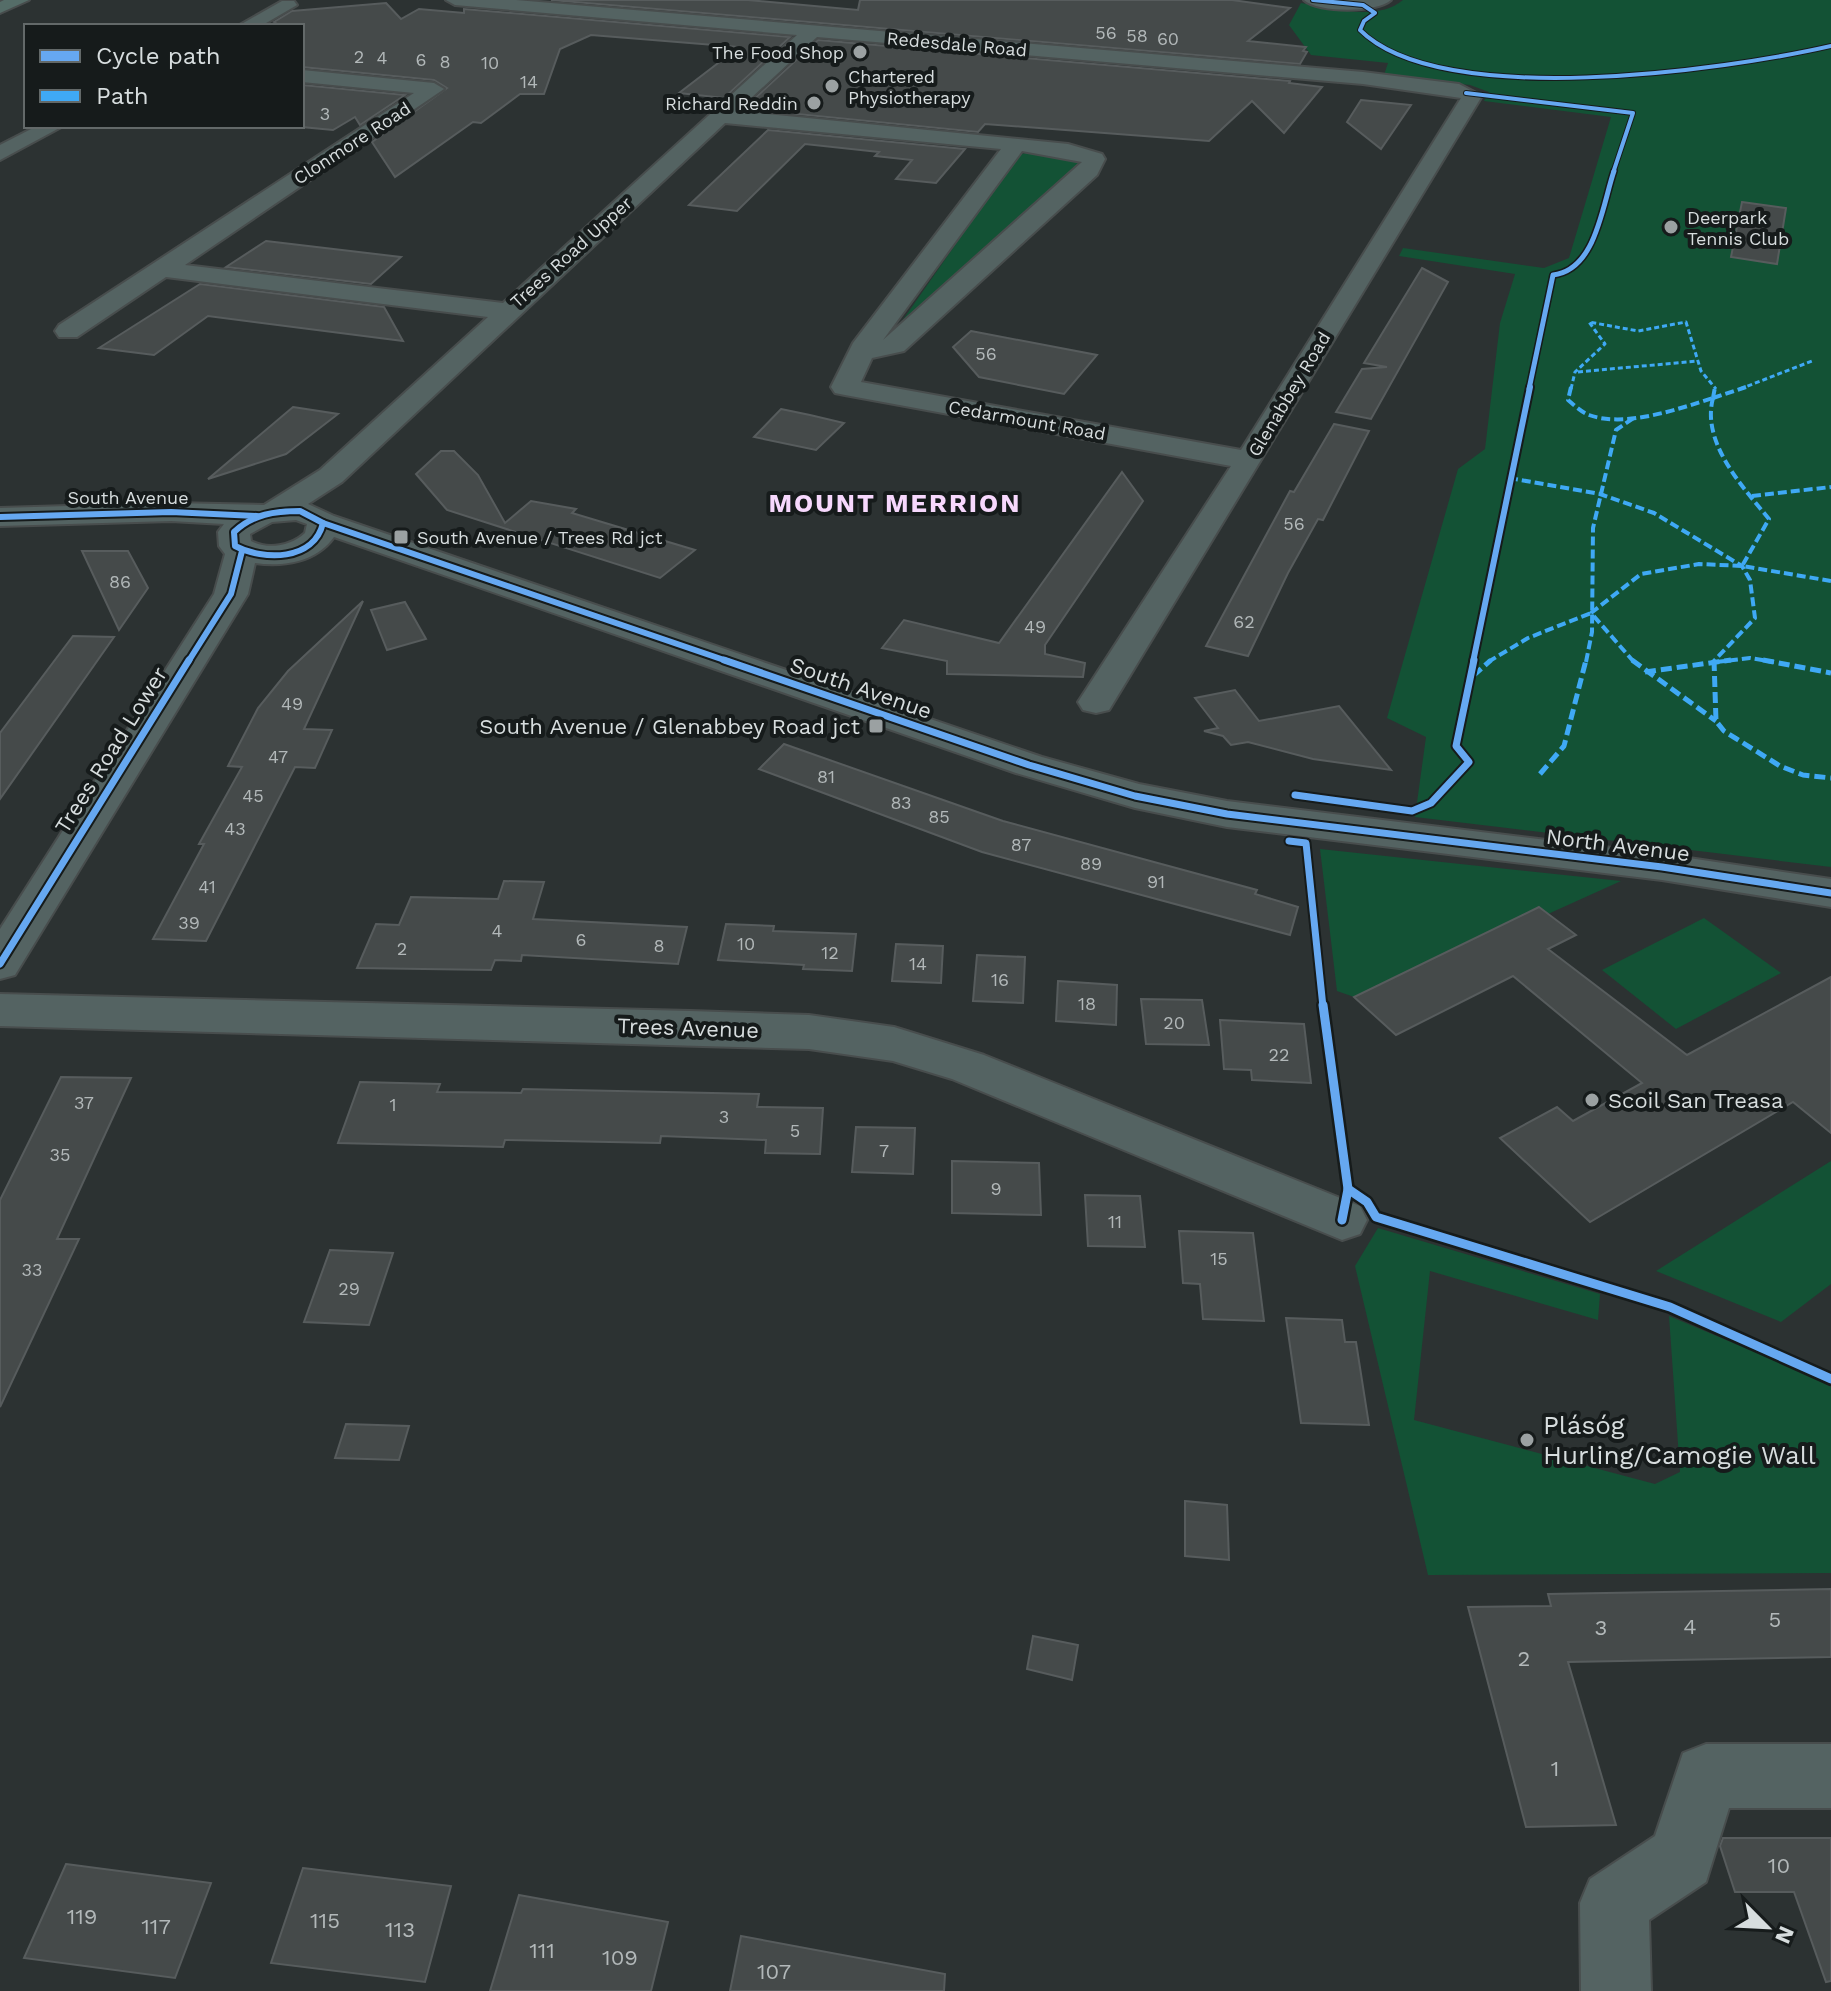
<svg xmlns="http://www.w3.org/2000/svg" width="1831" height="1991" viewBox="0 0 1831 1991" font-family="'Work Sans',sans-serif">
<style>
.green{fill:#135235}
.building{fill:#454a4a;stroke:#575c5d;stroke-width:2}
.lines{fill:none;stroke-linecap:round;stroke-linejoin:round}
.minor-casing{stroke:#484d4d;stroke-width:4}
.major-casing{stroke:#484d4d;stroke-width:4}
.minor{fill:#546362;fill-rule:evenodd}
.major{fill:#556d68;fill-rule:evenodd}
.quiet-far2{stroke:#3fa9f5;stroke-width:3;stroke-dasharray:5 3;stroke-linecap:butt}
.quiet-far1{stroke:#3fa9f5;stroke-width:4;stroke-dasharray:9 4;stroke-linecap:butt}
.quiet{stroke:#3fa9f5;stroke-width:5;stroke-dasharray:11 5;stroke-linecap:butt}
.cycleway-far4-casing{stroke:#161b1b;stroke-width:6}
.cycleway-far3-casing{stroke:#161b1b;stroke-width:8}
.cycleway-far2-casing{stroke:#161b1b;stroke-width:10}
.cycleway-far1-casing{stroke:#161b1b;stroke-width:11}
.cycleway-casing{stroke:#161b1b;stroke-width:14}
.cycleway-far4{stroke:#66a8f1;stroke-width:4}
.cycleway-far3{stroke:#66a8f1;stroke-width:5}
.cycleway-far2{stroke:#66a8f1;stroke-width:6}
.cycleway-far1{stroke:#66a8f1;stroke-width:7}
.cycleway{stroke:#66a8f1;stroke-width:9}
.poi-dot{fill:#9ba1a2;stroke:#161b1b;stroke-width:3}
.labels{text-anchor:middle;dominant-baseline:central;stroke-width:8;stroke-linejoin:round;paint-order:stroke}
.number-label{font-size:18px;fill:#b2b8b9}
.far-street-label{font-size:18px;fill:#d7ddde;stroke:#161b1b}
.far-poi-label{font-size:18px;fill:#d7ddde;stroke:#161b1b;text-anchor:start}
.street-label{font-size:22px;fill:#d7ddde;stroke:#161b1b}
.poi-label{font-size:22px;fill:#d7ddde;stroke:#161b1b;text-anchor:end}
.near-number-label{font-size:22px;fill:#b2b8b9}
.far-district-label{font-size:26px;font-weight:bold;letter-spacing:2px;fill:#f7d8fd;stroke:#161b1b}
.near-poi-label{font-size:26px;fill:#d7ddde;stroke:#161b1b;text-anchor:start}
</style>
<rect width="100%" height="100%" fill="#2c3232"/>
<g class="green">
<path d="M1403 0H1831V867L1415 817 1426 737 1387 718 1458 469 1485 449 1500 323 1515 274 1399 256 1403 248 1544 268 1569 258 1611 117 1484 101 1489 92 1470 85 1384 75 1388 63 1311 55 1289 25 1301 3C1332 8 1377 22 1403 0Z"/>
<path d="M1034 151 1079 157 1084 163 893 334 1018 155Z"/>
<path d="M1320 849 1621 881 1548 914 1538 907 1354 997 1337 991Z"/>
<path d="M1704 918 1781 973 1676 1029 1602 970Z"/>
<path d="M1831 1161V1284L1781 1322 1656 1271Z"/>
<path d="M1378 1228 1600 1294 1598 1320 1430 1271 1414 1420 1655 1484 1680 1472 1669 1316 1803 1372 1831 1387V1573L1428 1575 1355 1266Z"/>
</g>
<g class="building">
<path d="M551 0H748L858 10 860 0H1232L1290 8 1248 41 1306 47 1303 51 1307 52 1300 64Z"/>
<path d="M386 3 401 19 419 9 464 13V9L790 37 724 98 679 93 739 47 591 35 560 49 544 94H520L481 123 473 122 395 177 372 142 447 88 434 80 302 67V26H281L274 22 292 11Z"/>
<path d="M818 40 1290 81 1289 83 1322 87 1284 133 1252 101 1209 141 985 124 978 132 787 113 795 105 752 101Z"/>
<path d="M302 85 405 95 360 125 355 117 333 130 302 127Z"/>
<path d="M1361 100 1411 105 1381 149 1347 122Z"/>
<path d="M768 130 965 149 936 183 896 179 912 160 875 156 879 152 805 144 737 211 689 205Z"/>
<path d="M1742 202 1786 208 1777 264 1731 257Z"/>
<path d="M266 241 401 257 371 284 226 267Z"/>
<path d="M1422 268 1448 282 1371 419 1336 412 1362 369 1387 367 1364 363Z"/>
<path d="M200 284 384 307 403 341 208 316 154 355 99 348Z"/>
<path d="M971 331 1097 355 1064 394 979 377 953 347Z"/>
<path d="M293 407 338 414 286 454 208 479Z"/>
<path d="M781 409 810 415 844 423 816 450 754 437Z"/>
<path d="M1334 424 1369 431 1323 520 1318 519 1288 573 1248 656 1206 646 1290 491 1294 492Z"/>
<path d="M441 451H454L478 475 505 523 531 501 576 509 572 513 695 550 660 578 447 510 416 474Z"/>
<path d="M1122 472 1143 501 1045 645V654L1085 663 1083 677 947 674V661L882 648 904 620 999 643Z"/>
<path d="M82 551H128L148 588 119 630Z"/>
<path d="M363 601 304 729 332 730 315 768 295 767 206 941 153 939 204 844H199L242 767 228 766 258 708 288 671Z"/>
<path d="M405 602 426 639 387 650 371 610Z"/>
<path d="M73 636 114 637 0 799V733Z"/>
<path d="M1235 690 1259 721 1339 706 1391 770 1313 759 1248 742 1231 745 1223 736 1204 731 1218 728 1195 698Z"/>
<path d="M784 744 1003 821 1257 890 1255 894 1298 907 1290 935 982 852 759 769Z"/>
<path d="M504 881 544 882 533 919 687 927 678 964 522 955 521 961 495 960 491 970 357 968 376 924 399 925 411 897 498 899Z"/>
<path d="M1539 907 1576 935 1548 949 1687 1055 1831 977V1133L1793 1102 1590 1222 1500 1138 1557 1107 1573 1121 1642 1083 1513 976 1396 1035 1354 997Z"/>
<path d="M726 924 774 926 773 931 856 934 852 971 803 969 804 965 718 960Z"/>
<path d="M896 944 943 946 941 983 892 981Z"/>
<path d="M977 955 1025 957 1023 1003 973 1001Z"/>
<path d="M1058 981 1117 985 1116 1025 1056 1021Z"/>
<path d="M1141 999 1202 1000 1209 1045 1146 1044Z"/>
<path d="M1220 1020 1304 1024 1311 1083 1252 1080 1251 1070 1224 1069Z"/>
<path d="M61 1077 131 1078 57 1239H79L0 1407V1200Z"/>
<path d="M360 1082 440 1084 437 1092 521 1093 523 1089 759 1094 757 1107 823 1108 820 1154 765 1153 766 1140 661 1136 660 1143 505 1140 503 1147 338 1143Z"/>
<path d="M856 1127 915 1128 913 1174 852 1172Z"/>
<path d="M952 1161 1039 1163 1041 1215 952 1213Z"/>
<path d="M1085 1195 1140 1196 1145 1247 1088 1246Z"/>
<path d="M1179 1231 1253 1233 1264 1321 1203 1319 1200 1284 1183 1283Z"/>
<path d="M330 1250 393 1253 369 1325 304 1322Z"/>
<path d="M1286 1318 1342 1320 1345 1342H1356L1369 1425 1301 1423Z"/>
<path d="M346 1424 409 1426 399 1460 335 1458Z"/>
<path d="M1185 1501 1227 1505 1229 1560 1185 1556Z"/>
<path d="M1831 1589V1657L1568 1662 1616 1825 1526 1827 1468 1607 1551 1606 1548 1594Z"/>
<path d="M1033 1636 1078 1645 1072 1680 1027 1669Z"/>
<path d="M1723 1838H1831V1981L1826 1982 1794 1892H1735L1720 1846Z"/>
<path d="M66 1864 211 1883 175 1978 24 1958Z"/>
<path d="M303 1868 451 1886 425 1982 271 1963Z"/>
<path d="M519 1895 668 1922 651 1991H490Z"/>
<path d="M741 1936 945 1974 944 1991H730Z"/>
</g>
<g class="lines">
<g class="minor-casing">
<g id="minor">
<path d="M446 0H516L1363 72 1459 84 1482 96 1109 710 1096 713 1083 710 1078 702 1231 466 845 395 835 393 831 387 853 343 1001 149 725 123 342 482 308 504 334 516 1042 757 1139 784 1227 801 1662 854 1831 879V907L1662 880 1227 827 1135 808 1016 773 334 537C316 562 284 567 255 563L248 594 15 975 0 979V929L214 594 225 554 219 546 218 532 224 524 171 521 0 526V508L171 503 264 505 320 470 488 317 166 277 77 337H59L55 331 59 325 414 93 302 82V70L434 83 444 89 185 265 503 303 797 35 455 5ZM817 37 1363 84 1461 98 1241 450 861 382 872 358 904 351 1097 175 1105 159 1102 154 1068 144 737 111ZM1022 151 1082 162 883 340ZM296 520 307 524 305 533C291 546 268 550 251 541L250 534 272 522Z"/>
<path d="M1304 0H1391C1377 13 1318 13 1304 0Z"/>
<path d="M282 1H294L297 5 261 26H238Z"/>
<path d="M37 126H63L0 160V145Z"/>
<path d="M0 994 690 1011 809 1015 894 1027 984 1055 1360 1206 1367 1220 1360 1234 1342 1240 952 1079 893 1061 809 1049 0 1026Z"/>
<path d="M1706 1744H1831V1808H1729L1706 1882 1649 1920 1651 1991H1581L1580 1903 1590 1879 1655 1836 1683 1753Z"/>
</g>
</g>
<g class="major-casing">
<path id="major" d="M4 0H29L0 13V2Z"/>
</g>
<use href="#minor" class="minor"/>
<use href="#major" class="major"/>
<g class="quiet-far2">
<path d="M1578 372 1697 361"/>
<path d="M1571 389 1575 372 1605 344 1589 322 1638 331 1686 322 1701 371 1716 389"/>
<path d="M1740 389 1812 361"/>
</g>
<g class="quiet-far1">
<path d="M1571 387 1568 400C1574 405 1581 412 1589 415 1625 428 1678 409 1713 398"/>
<path d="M1713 398C1701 443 1743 487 1769 519L1742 566"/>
<path d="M1713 398 1715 387"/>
<path d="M1713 398 1746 387"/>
<path d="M1509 478 1600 494 1654 513 1742 566 1750 580 1755 618 1713 662"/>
<path d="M1752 496 1831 487"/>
<path d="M1488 662 1528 638 1591 613"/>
<path d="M1586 662 1592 632 1593 528 1616 430 1635 417"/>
<path d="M1634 662 1591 613 1641 574 1699 564 1742 566 1831 581"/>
<path d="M1716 662 1750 658 1774 662"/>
</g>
<g class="quiet">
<path d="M1632 660 1716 721"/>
<path d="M1714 660 1716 721 1724 731 1780 766 1803 775 1831 778"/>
<path d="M1763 660 1831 673"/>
<path d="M1645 672 1731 660"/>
<path d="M1473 676 1491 660"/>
<path d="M1540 774 1564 746 1586 660"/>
</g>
<g class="cycleway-far4-casing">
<g id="cycleway-far4">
<path d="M1313 0 1363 5 1375 13 1364 21 1360 30C1441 111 1726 70 1831 46"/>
<path d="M1466 93 1633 113 1613 173"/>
</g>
</g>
<g class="cycleway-far3-casing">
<path id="cycleway-far3" d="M1529 389 1553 275C1596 270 1602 206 1614 171"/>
</g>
<g class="cycleway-far2-casing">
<g id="cycleway-far2">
<path d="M300 511 323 523C314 561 264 561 235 546L234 532C253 514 275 511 300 511Z"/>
<path d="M0 517 171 512 257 516"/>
<path d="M323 523 730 662"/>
<path d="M188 662 231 594 242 551"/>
<path d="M1473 662 1530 387"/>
</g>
</g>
<g class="cycleway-far1-casing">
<g id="cycleway-far1">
<path d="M724 660 1029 765 1135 796 1227 814 1662 867 1831 893"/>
<path d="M1295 795 1412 811 1431 803 1469 762 1456 746 1474 660"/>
<path d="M1289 841 1306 843 1323 1007"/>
<path d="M0 964 189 660"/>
</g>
</g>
<g class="cycleway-casing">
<g id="cycleway">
<path d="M1323 1005 1348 1189 1342 1220"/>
<path d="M1348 1189 1367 1202 1376 1217 1670 1307 1831 1379"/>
</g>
</g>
<use href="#cycleway-far4" class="cycleway-far4"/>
<use href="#cycleway-far3" class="cycleway-far3"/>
<use href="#cycleway-far2" class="cycleway-far2"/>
<use href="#cycleway-far1" class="cycleway-far1"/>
<use href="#cycleway" class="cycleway"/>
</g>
<g class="poi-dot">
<circle cx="860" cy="52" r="8"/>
<circle cx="832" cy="86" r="8"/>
<circle cx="814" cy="103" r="8"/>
<circle cx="1671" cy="227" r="8"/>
<rect x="393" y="529" width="16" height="16" rx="4"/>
<rect x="868" y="718" width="16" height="16" rx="4"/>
<circle cx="1592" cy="1100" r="8"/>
<circle cx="1527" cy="1440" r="8"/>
</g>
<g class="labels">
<g class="number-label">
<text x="1106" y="32">56</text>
<text x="1137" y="35">58</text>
<text x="1168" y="38">60</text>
<text x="359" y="56">2</text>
<text x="382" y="57">4</text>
<text x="421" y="59">6</text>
<text x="445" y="61">8</text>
<text x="490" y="62">10</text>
<text x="529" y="81">14</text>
<text x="325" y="113">3</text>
<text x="986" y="353">56</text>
<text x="1294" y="523">56</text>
<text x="120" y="581">86</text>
<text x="1244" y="621">62</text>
<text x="1035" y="626">49</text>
<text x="292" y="703">49</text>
<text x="278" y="756">47</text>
<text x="826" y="776">81</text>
<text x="253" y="795">45</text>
<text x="901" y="802">83</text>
<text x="939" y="816">85</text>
<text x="235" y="828">43</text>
<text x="1021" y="844">87</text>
<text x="1091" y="863">89</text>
<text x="1156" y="881">91</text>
<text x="207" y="886">41</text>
<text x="189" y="922">39</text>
<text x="497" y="930">4</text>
<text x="581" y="939">6</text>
<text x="746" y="943">10</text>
<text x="659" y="945">8</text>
<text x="402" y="948">2</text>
<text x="830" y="952">12</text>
<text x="918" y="963">14</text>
<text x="1000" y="979">16</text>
<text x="1087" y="1003">18</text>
<text x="1174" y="1022">20</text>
<text x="1279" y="1054">22</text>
<text x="84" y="1102">37</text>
<text x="393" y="1104">1</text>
<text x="724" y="1116">3</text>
<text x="795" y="1130">5</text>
<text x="884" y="1150">7</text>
<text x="60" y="1154">35</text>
<text x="996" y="1188">9</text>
<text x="1115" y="1221">11</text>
<text x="1219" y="1258">15</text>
<text x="32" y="1269">33</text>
<text x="349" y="1288">29</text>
</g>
<g class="far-street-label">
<text transform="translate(957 44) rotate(5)">Redesdale Road</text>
<text transform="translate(352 143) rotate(-33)">Clonmore Road</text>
<text transform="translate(571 252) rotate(-42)">Trees Road Upper</text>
<text transform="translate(1289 394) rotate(-59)">Glenabbey Road</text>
<text transform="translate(1027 420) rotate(10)">Cedarmount Road</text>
<text x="128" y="497">South Avenue</text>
</g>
<g class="far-poi-label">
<text x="844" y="52" text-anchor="end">The Food Shop</text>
<text x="848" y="76">Chartered<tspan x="848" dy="21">Physiotherapy</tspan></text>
<text x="798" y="103" text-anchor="end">Richard Reddin</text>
<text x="1687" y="217">Deerpark<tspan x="1687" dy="21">Tennis Club</tspan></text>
<text x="417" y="537">South Avenue / Trees Rd jct</text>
</g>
<g class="street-label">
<text transform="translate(861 688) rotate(19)">South Avenue</text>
<text transform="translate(111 750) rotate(-58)">Trees Road Lower</text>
<text transform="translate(1618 845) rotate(7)">North Avenue</text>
<text transform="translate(688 1028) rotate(2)">Trees Avenue</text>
</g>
<g class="poi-label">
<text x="860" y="726">South Avenue / Glenabbey Road jct</text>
<text x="1608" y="1100" text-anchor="start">Scoil San Treasa</text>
</g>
<g class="near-number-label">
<text x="1775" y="1619">5</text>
<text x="1690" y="1626">4</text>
<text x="1601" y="1627">3</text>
<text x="1524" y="1658">2</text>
<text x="1555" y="1768">1</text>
<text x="1779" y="1865">10</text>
<text x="82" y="1916">119</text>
<text x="325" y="1920">115</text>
<text x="156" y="1926">117</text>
<text x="400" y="1929">113</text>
<text x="542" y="1950">111</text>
<text x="620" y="1957">109</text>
<text x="774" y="1971">107</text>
</g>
<g class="far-district-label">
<text x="895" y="503">MOUNT MERRION</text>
</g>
<g class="near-poi-label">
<text x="1543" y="1425">Plásóg<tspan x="1543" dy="30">Hurling/Camogie Wall</tspan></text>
</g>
</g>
<rect x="24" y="24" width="280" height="104" fill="#161b1b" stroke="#636969" stroke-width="2"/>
<rect x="40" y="50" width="40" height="12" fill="#66a8f1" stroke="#636969" stroke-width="2"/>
<text x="96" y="64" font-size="24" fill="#d7ddde">Cycle path</text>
<rect x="40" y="90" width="40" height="12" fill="#3fa9f5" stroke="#636969" stroke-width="2"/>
<text x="96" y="104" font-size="24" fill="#d7ddde">Path</text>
<g transform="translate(1767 1927) rotate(114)" stroke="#161b1b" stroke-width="6" paint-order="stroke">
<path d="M0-6L14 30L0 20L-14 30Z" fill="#d7ddde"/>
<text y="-12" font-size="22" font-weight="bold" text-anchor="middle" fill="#d7ddde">N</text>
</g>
</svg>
